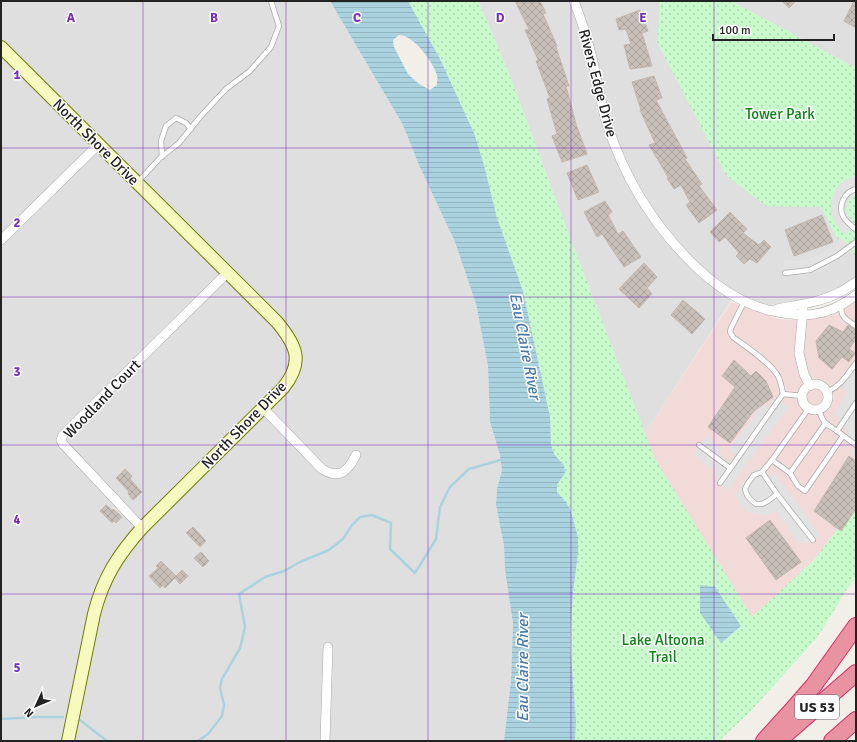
<svg xmlns="http://www.w3.org/2000/svg" width="857" height="742" viewBox="0 0 857 742" font-family="Signika,sans-serif">
<style>
.residential{fill:#e0dfdf}
.commercial{fill:#f2dad9}
.park{fill:url(#park-dots)}
.parking{fill:#e2e2e2}
.water{fill:url(#water-rules);fill-rule:evenodd}
.lines{fill:none;stroke-linecap:round;stroke-linejoin:round}
.stream{stroke:#aad3df;stroke-width:2.5}
.building{fill:url(#building-cross-hatch);stroke:#c4b6ab}
.lane-casing{stroke:#a9a9a9;stroke-width:6}
.street-casing{stroke:#a9a9a9;stroke-width:10}
.secondary-casing{stroke:#707d05;stroke-width:14}
.highway-casing{stroke:#dc2a67;stroke-width:18}
.lane{stroke:#fff;stroke-width:4.5}
.street{stroke:#fff;stroke-width:9}
.secondary{stroke:#f7fabf;stroke-width:12}
.highway{stroke:#e892a2;stroke-width:16}
.grid{fill:none;stroke:#7b2cbf;stroke-width:1;stroke-opacity:0.55}
.labels{text-anchor:middle;dominant-baseline:central;stroke-width:3;stroke-linejoin:round;paint-order:stroke}
.shield{fill:#fff;stroke:#646464;stroke-width:1}
.shield-label{font-size:14px;font-weight:bold;fill:#222}
.street-label{font-size:15px;fill:#222;stroke:#fff}
.park-label{font-size:15px;fill:#0c8416;stroke:#fff}
.water-label{font-size:16px;font-style:italic;fill:#4a7aab;stroke:#fff}
.grid-label{font-size:13px;text-anchor:middle;font-weight:bold;fill:#7b2cbf;stroke:#fff;stroke-width:3;stroke-linejoin:round;paint-order:stroke}
</style>
<defs>
<pattern id="park-dots" width="8" height="8" patternUnits="userSpaceOnUse"><rect width="8" height="8" fill="#c8facc"/><path d="M2 2h.1M6 6h.1" fill="none" stroke="#acd6af" stroke-width="1.8" stroke-linecap="round"/></pattern>
<pattern id="water-rules" width="6" height="5" patternUnits="userSpaceOnUse"><rect width="6" height="5" fill="#aad3df"/><path d="M0 2.5h6" fill="none" stroke="#92b5bf"/></pattern>
<pattern id="building-cross-hatch" width="8" height="8" patternUnits="userSpaceOnUse"><rect width="8" height="8" fill="#c7bfb8"/><path d="M0 0l8 8M0 8l8-8" fill="none" stroke="#aba49e"/></pattern>
</defs>
<rect width="100%" height="100%" fill="#f2efe9"/>
<g class="residential">
<path d="M1 1H330L403 125 418 163 455 242 476 304 488 366 490 422 500 455 502 470 497 489 496 505 504 546 505 570 513 624 511 680 504 741H72L90 652 109 580 140 536 282 398 292 386 298 377 301 367V361L300 351 1 42Z"/>
<path d="M478 1H659L660 6 766 206H821L835 235 856 257V279L844 286 819 296 797 301 776 304 770 305 758 303 736 293 645 434 564 222 510 76Z"/>
<path d="M731 1H856V68Z"/>
<path d="M1 53 280 333 291 354 288 376 119 549 64 741H1Z"/>
</g>
<path class="commercial" d="M856 300V504L815 559 752 618 655 460 645 434 731 302 763 314 780 319 790 320 810 319Z"/>
<g class="park">
<path d="M408 1H478L510 76 564 222 655 459 752 617 815 559 856 504V575L817 638 748 714 719 741H575L576 721 570 642 573 592 578 554 565 501 557 492V486L565 473 564 465 554 454 551 445 550 417 523 291 497 218 484 165 474 133 440 59Z"/>
<path d="M659 1H731L856 68V257L835 235 821 207 766 206 726 175 657 42 660 6Z"/>
</g>
<g class="parking">
<path d="M856 176V194L849 199 847 205 846 211 849 217 856 225 845 235 834 222 831 213V204L833 194 840 184 850 177Z"/>
<path d="M841 238 853 250 834 264 821 270 809 274 796 276H782L784 260 797 261 808 259 818 255 828 249Z"/>
<path d="M856 358V421L852 427 856 430V458L850 453 853 448 843 441 847 432 839 418 834 414 848 392 838 384Z"/>
<path d="M775 398 789 407 728 490 716 481 717 478 713 475 715 471 693 454 707 436 721 448 718 454 730 463 736 455 729 450 763 405 768 408Z"/>
<path d="M762 466 770 477 776 474 820 535 808 544 805 541 800 545 776 511 768 515H757L748 512 740 505 736 497V493L750 473Z"/>
</g>
<g class="water">
<path d="M330 1H408L440 59 474 133 484 165 497 218 523 291 550 417 551 445 554 454 564 465 565 473 557 485V492L565 501 570 509 578 537V554L573 592 570 642 576 721 575 741H504L511 680 513 624 505 570 504 546 496 505 497 489 502 470 500 455 490 422 488 366 476 304 455 242 418 163 403 125ZM399 35C414 35 433 62 437 75 438 78 437 81 437 85L430 90 419 84 408 74 394 47 393 40Z"/>
<path d="M700 585 715 587 741 626 721 643 700 613Z"/>
</g>
<g class="lines">
<g class="stream">
<path d="M1 719 37 717H63"/>
<path d="M80 720 107 741"/>
<path d="M198 741 208 734 222 716 224 705 220 687 222 679 240 648 245 627 239 594 265 577 284 571 300 562 329 550 343 539 352 525 360 517 372 515 391 523 390 549 415 573 436 539 440 507 450 487 469 469 504 459"/>
</g>
</g>
<g class="building">
<path d="M515 1H540L546 13 543 14 557 46 556 47 569 86H566L576 124 587 154 562 162 552 136 557 134 547 99 550 98 536 61 538 60 525 30 529 29Z"/>
<path d="M782 1H796L789 8Z"/>
<path d="M854 1H856V28L844 21Z"/>
<path d="M640 10 648 31 642 33 652 66 630 69 624 45 631 44 626 29 619 30 616 19Z"/>
<path d="M654 76 662 98 656 100 687 158 685 159 702 184 699 186 717 210 699 223 686 205 690 202 681 185 674 189 667 178 668 177 649 145 655 143 640 110H641L632 82Z"/>
<path d="M587 165 599 192 578 200 567 173Z"/>
<path d="M605 201 612 212 608 215 618 234 623 231 641 257 624 267 602 234 597 237 584 212Z"/>
<path d="M730 212 747 229 743 233 759 245 764 240 771 247 757 263 750 259 744 264 736 256 739 253 725 237 719 242 710 232Z"/>
<path d="M822 215 833 242 794 256 785 230Z"/>
<path d="M644 263 657 277 647 288 652 294 639 308 619 289Z"/>
<path d="M683 300 705 319 692 334 671 315Z"/>
<path d="M829 325 843 332 848 325 856 330V339L849 349 855 353 849 362 842 357 832 369 819 358 816 341Z"/>
<path d="M734 360 751 376 756 371 766 381 773 397 754 411 730 443 708 427 735 387 722 376Z"/>
<path d="M849 456 856 461V509L841 531 814 511Z"/>
<path d="M125 469 132 476 130 479 142 492 133 500 128 494 129 492 116 478Z"/>
<path d="M106 505 112 510 113 509 122 517 116 523 114 521 112 523 100 511Z"/>
<path d="M770 520 801 562 776 580 746 538Z"/>
<path d="M193 527 206 541 200 547 186 533Z"/>
<path d="M201 552 209 561 203 567 194 558Z"/>
<path d="M161 561 176 576 182 570 188 576 180 584 175 578 165 588 163 585 160 588 149 576 158 568 156 566Z"/>
</g>
<g class="lines">
<g class="lane-casing">
<g id="lane">
<path d="M162 157 161 141 166 126 176 118 186 123 191 129"/>
<path d="M137 183 160 158 179 143 200 117 226 89 250 71 271 47 279 26 271 1"/>
<path d="M856 189C844 192 837 207 844 218 847 222 852 226 856 230"/>
<path d="M785 273 810 270 837 256 856 242"/>
<path d="M744 302 731 328 730 332 733 337C745 346 771 363 778 376 781 382 782 388 783 394"/>
<path d="M841 306C841 318 846 319 856 326"/>
<path d="M827 392C842 385 846 376 856 363"/>
<path d="M819 410C823 423 825 423 837 431L856 403"/>
<path d="M837 431 856 445"/>
<path d="M699 445 730 468"/>
<path d="M772 460 790 473 798 486 805 491 843 436"/>
<path d="M762 472 777 494 768 501 762 504H756L751 500 747 495 745 489 748 483 754 475 762 472 772 460 809 408"/>
<path d="M790 473 825 424"/>
<path d="M720 483 783 394 803 396"/>
<path d="M777 494 813 540"/>
</g>
</g>
<g class="street-casing">
<g id="street">
<path d="M574 1C582 21 588 41 593 62 598 83 601 106 608 127 625 178 653 224 691 262 713 284 737 302 768 310 804 318 826 318 856 295"/>
<path d="M1 240 99 144"/>
<path d="M777 309C797 305 822 302 840 292 846 289 851 285 856 282"/>
<path d="M803 309 799 353 804 374 810 386"/>
<circle cx="815" cy="397" r="13"/>
<path d="M263 408 322 469C340 480 348 471 356 455"/>
<path d="M142 528 63 444 61 440 63 435 227 273"/>
<path d="M325 741 328 647"/>
</g>
</g>
<g class="secondary-casing">
<path id="secondary" d="M1 47 277 322C297 346 304 362 283 388L142 528C118 555 103 578 94 614L68 741"/>
</g>
<g class="highway-casing">
<g id="highway">
<path d="M764 741 793 709 814 685 856 626"/>
<path d="M778 741 856 673"/>
<path d="M832 741 856 720"/>
</g>
</g>
<use href="#lane" class="lane"/>
<use href="#street" class="street"/>
<use href="#secondary" class="secondary"/>
<use href="#highway" class="highway"/>
</g>
<path class="grid" d="M143 1V741M286 1V741M428 1V741M571 1V741M714 1V741M1 148H856M1 297H856M1 445H856M1 594H856"/>
<g class="labels">
<rect class="shield" x="795" y="695" width="44" height="24" rx="3"/>
<g class="shield-label">
<text x="817" y="707">US 53</text>
</g>
<g class="street-label">
<text transform="translate(598 83) rotate(75)">Rivers Edge Drive</text>
<text transform="translate(96 142) rotate(45)">North Shore Drive</text>
<text transform="translate(102 399) rotate(-46)">Woodland Court</text>
<text transform="translate(244 425) rotate(-46)">North Shore Drive</text>
</g>
<g class="park-label">
<text x="780" y="114">Tower Park</text>
<text x="663" y="640">Lake Altoona<tspan x="663" dy="17">Trail</tspan></text>
</g>
<g class="water-label">
<text transform="translate(525 346) rotate(79)">Eau Claire River</text>
<text transform="translate(523 668) rotate(-90)">Eau Claire River</text>
</g>
</g>
<g class="grid-label">
<text x="71" y="22">A</text>
<text x="214" y="22">B</text>
<text x="357" y="22">C</text>
<text x="500" y="22">D</text>
<text x="643" y="22">E</text>
<text x="17" y="79">1</text>
<text x="17" y="227">2</text>
<text x="17" y="376">3</text>
<text x="17" y="524">4</text>
<text x="17" y="672">5</text>
</g>
<rect width="857" height="742" fill="none" stroke="#222222" stroke-width="4"/>
<g transform="translate(36 706) rotate(226)" stroke="#ffffff" stroke-width="3" paint-order="stroke">
<path d="M0-3L7 15L0 10L-7 15Z" fill="#222222"/>
<text y="-6" font-size="11" font-weight="bold" text-anchor="middle" fill="#222222">N</text>
</g>
<path d="M713 34v6h121v-6" fill="none" stroke="#222222" stroke-width="2"/>
<text x="719" y="34" font-size="12" fill="#222222" stroke="#ffffff" stroke-width="3" paint-order="stroke">100 m</text>
</svg>
